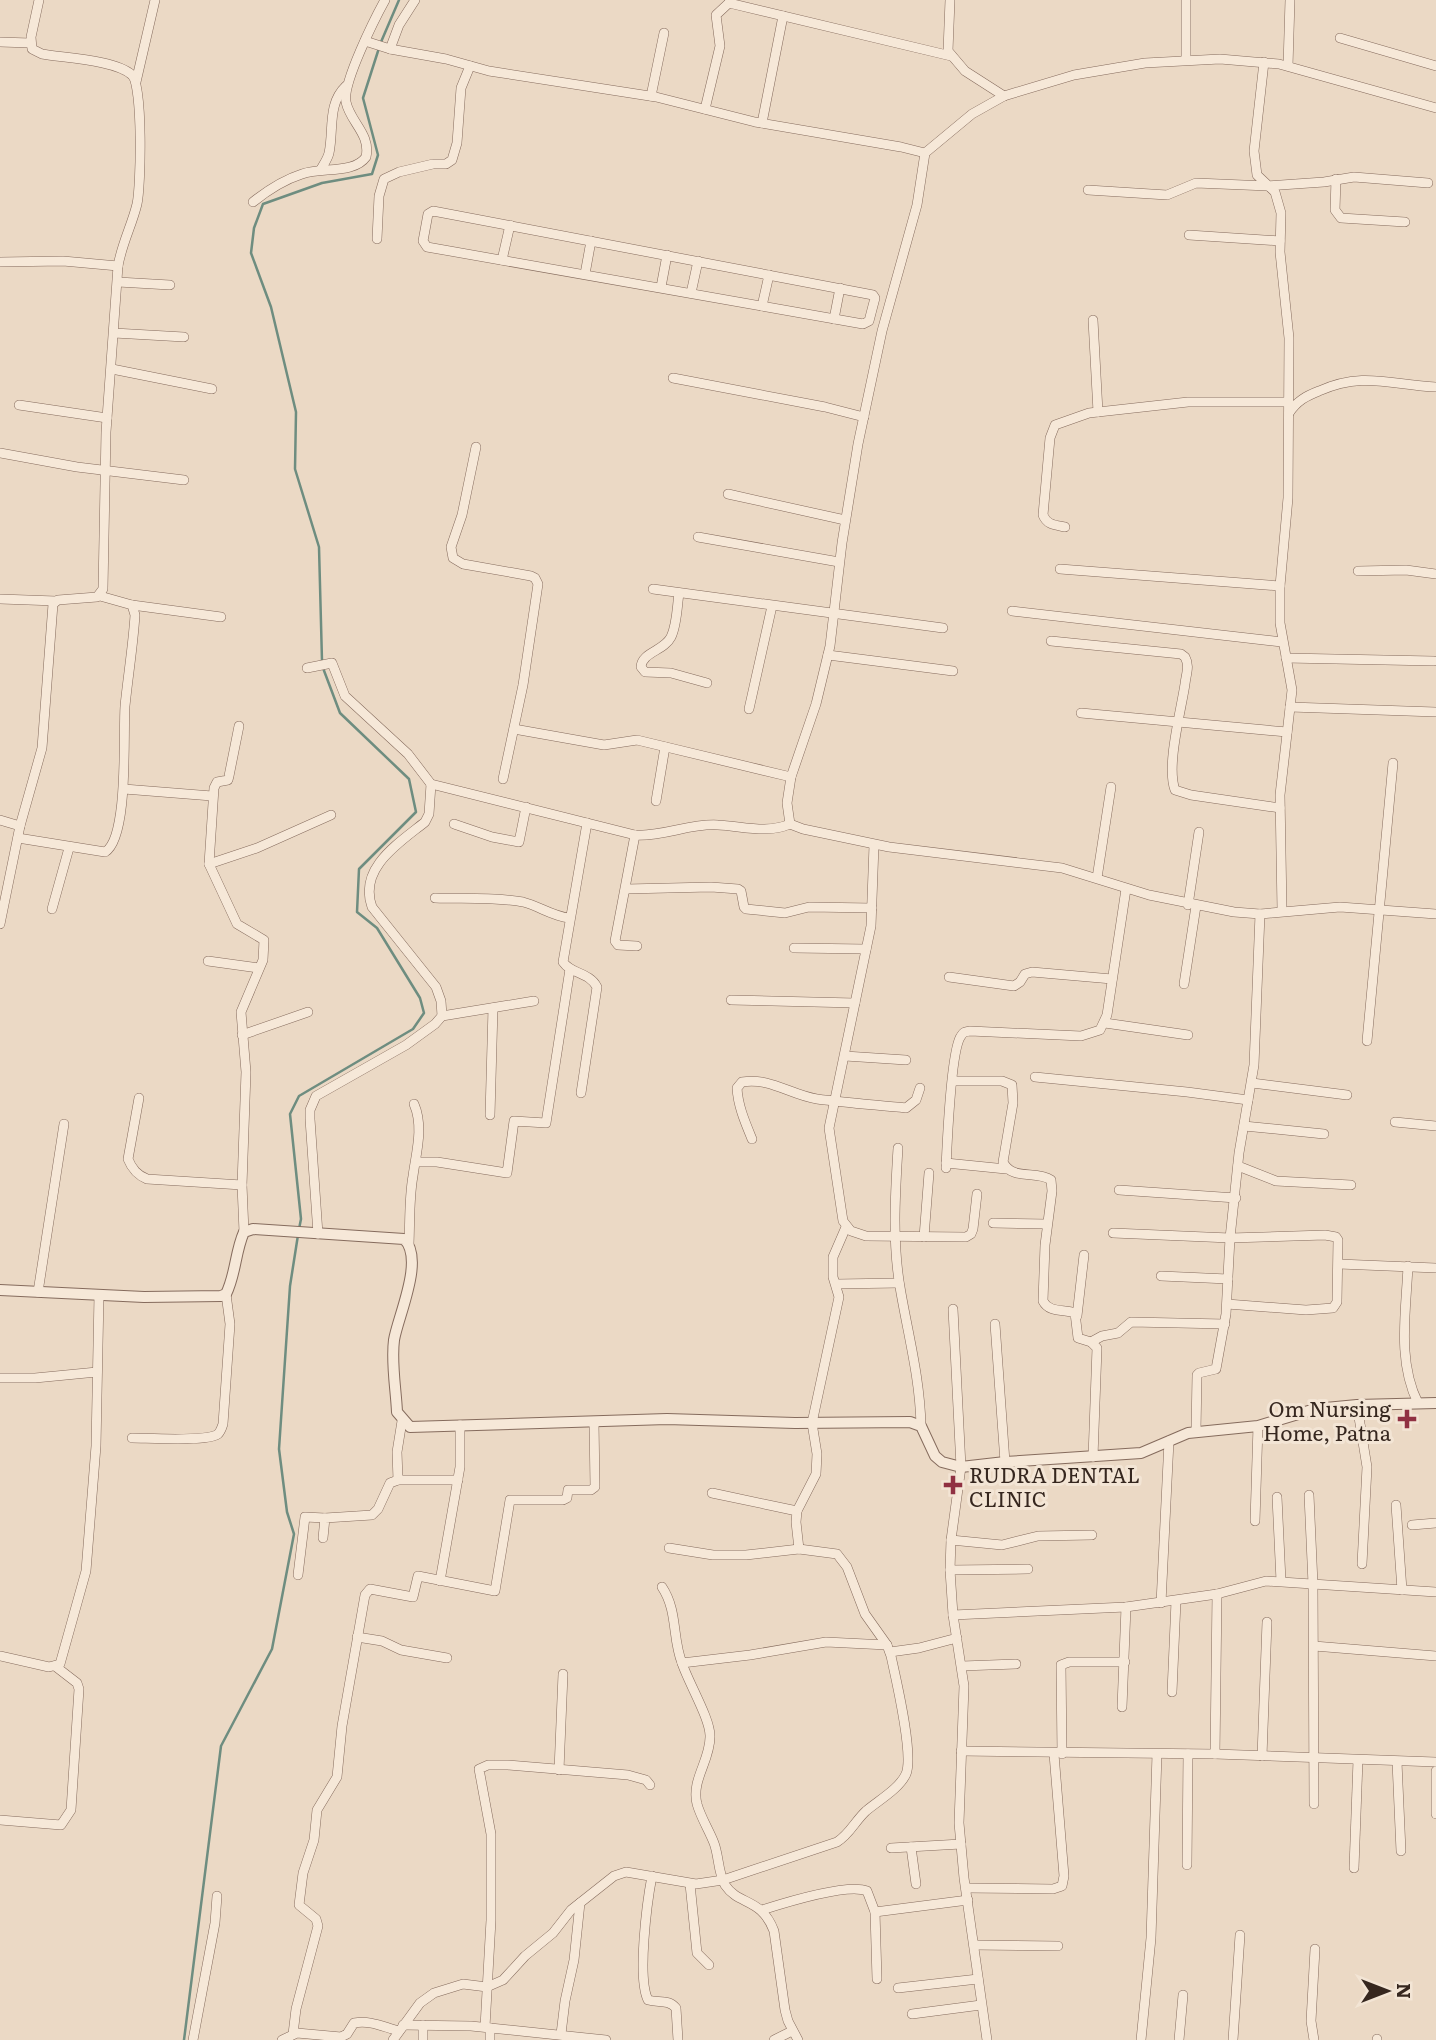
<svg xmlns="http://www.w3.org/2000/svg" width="1436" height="2040" viewBox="0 0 1436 2040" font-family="Literata,serif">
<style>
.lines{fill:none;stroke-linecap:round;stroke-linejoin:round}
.stream{stroke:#6e8d80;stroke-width:2.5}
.minor-casing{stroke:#856b5d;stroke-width:10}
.tertiary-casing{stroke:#856b5d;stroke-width:12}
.minor{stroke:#f6e8d8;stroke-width:9}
.tertiary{stroke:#f6e8d8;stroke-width:10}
.poi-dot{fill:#903142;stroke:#f3e5d5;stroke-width:2.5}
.labels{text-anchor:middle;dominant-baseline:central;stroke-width:6;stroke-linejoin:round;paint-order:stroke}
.poi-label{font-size:21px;fill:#36271f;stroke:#f3e5d5;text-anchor:end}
</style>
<rect width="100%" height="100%" fill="#ebd9c5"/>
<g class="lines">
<g class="stream">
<path d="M381 42 399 0"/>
<path d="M322 661 319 547 295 469 296 412 271 307 251 253 254 228 263 204 322 183 372 174 378 155 363 98 379 48"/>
<path d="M299 1229 301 1219 290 1114 299 1096 413 1029 424 1013 420 998 377 928 357 912 359 869 416 812 409 779 340 713 323 668"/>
<path d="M184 2040 221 1746 272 1649 294 1534 287 1512 279 1449 290 1286 298 1235"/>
</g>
<g class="minor-casing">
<g id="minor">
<path d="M950 0 948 51 965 71 1004 96"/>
<path d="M729 3 951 56"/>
<path d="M1340 38 1436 66"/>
<path d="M365 41 390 49 399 25 415 0"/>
<path d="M0 42 30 43"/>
<path d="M390 49 446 59 489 71 656 97 755 122 901 147 925 153"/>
<path d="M1186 60V0"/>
<path d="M1264 62 1254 151 1257 175 1275 192 1281 213 1280 252 1289 338 1288 498 1280 586V623L1292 690 1280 795 1282 910"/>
<path d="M1288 66 1290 0"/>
<path d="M136 82 155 0"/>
<path d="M651 96 664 33"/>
<path d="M1436 108 1279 64 1220 59 1145 63 1074 75 1004 96 972 114 925 153 917 205 882 331 858 444 842 543 830 646 816 704 791 777 787 803 790 824 803 829 889 847 1062 868 1149 895 1234 912 1260 914 1340 907 1436 914"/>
<path d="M705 109 720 46 716 15 731 1"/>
<path d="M762 123 783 16"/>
<path d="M321 169C324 164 328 158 329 153 334 130 327 104 346 86"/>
<path d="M1336 179 1335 210 1341 218 1405 222"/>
<path d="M1088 190 1167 195 1196 183 1268 186 1324 182 1354 177 1428 183"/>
<path d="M253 202C268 190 283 180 302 174 322 167 354 174 366 157 371 134 350 122 346 102 342 84 375 18 385 0"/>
<path d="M433 211 873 295 875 298 869 321 863 324 427 247 423 241 428 214Z"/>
<path d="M1189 235 1280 241"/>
<path d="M377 239 379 196 384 179 399 172 433 164H446L452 160 457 143 461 88 470 66"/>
<path d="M502 260 510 225"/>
<path d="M0 262 63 261 118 266"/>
<path d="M585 274 591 241"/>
<path d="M118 282 170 285"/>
<path d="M661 287 667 255"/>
<path d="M691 293 698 261"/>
<path d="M762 306 769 275"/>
<path d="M834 319 840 288"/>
<path d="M1093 320 1098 412"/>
<path d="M114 333 184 337"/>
<path d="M112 369 212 389"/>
<path d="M673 378 825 407 864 417"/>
<path d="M19 405 107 418"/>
<path d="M1289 413C1297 401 1306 396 1319 391 1363 371 1391 385 1436 387"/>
<path d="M476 447 462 515 451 547 453 558 463 564 531 576 535 578 538 584 523 685 503 779"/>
<path d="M0 453 77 467 184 480"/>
<path d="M728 494 845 520"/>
<path d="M1065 527C1055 525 1047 525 1043 515L1050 438 1055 425 1089 413 1188 402H1289"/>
<path d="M698 537 839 562"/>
<path d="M1060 569 1280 586"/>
<path d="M1358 571 1406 570 1436 574"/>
<path d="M653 589 943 628"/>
<path d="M679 593C677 607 677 625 671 637 664 651 642 652 641 667L645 672 671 673 707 683"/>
<path d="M0 599 56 601"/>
<path d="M132 605 221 617"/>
<path d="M1012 611 1282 642"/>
<path d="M1051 641 1181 654 1185 657C1190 666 1186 674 1185 684 1181 711 1166 766 1175 790L1191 795 1280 808"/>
<path d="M828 655 953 671"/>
<path d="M1286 658 1434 661"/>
<path d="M307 668 332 663 345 696 408 754 431 784 635 835C663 837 690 823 718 825 742 826 767 834 790 824"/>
<path d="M1290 707 1436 712"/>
<path d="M749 709 772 606"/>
<path d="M1081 713 1287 732"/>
<path d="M239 726 229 776 228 780 217 782 214 788 209 864 237 924 264 940 263 960 241 1012 246 1072 242 1185 244 1232"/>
<path d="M514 729 604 745 637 740 791 777"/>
<path d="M124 789 212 796"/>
<path d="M656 801 665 747"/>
<path d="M0 820 20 826"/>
<path d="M454 824 492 837 519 842 526 807"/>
<path d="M635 835 615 941 618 945 637 946"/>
<path d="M18 838 105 852C129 838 123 733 125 706 128 676 133 646 135 615L132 605 100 596"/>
<path d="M874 845 871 926 829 1128 843 1221 851 1231 866 1236 966 1237 971 1234 973 1229 977 1194"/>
<path d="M209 864 257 848 331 815"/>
<path d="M1097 878 1111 787"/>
<path d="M626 889 711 887 738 889 741 891 744 907 746 909 785 913 809 907 872 908"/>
<path d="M435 898C464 899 495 897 523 902 539 906 552 916 569 918"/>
<path d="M1188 905 1199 832"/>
<path d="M52 909 69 848"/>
<path d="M0 924 20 826 42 748 53 604 58 600 97 597 103 589 106 432 118 266C122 243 132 225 137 204 141 186 143 86 132 75 116 60 64 58 42 54L32 49 31 37 39 0"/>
<path d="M794 948 866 949"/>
<path d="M208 961 259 968"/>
<path d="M949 977 1014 986 1020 982 1025 974 1032 972 1112 979"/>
<path d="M1184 984 1196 906"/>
<path d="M731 1000 855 1003"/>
<path d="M442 1016 534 1001"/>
<path d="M1105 1023 1188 1035"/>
<path d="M242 1035 308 1012"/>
<path d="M1367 1041 1393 763"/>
<path d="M845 1056 906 1060"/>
<path d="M1035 1077 1187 1092 1248 1100"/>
<path d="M953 1081H1002L1012 1085 1013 1103 1003 1162C1012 1181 1036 1170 1051 1180L1052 1191 1045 1245 1043 1301C1049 1313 1064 1309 1075 1313L1078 1338 1091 1342 1097 1348 1093 1457"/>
<path d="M1252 1083 1347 1095"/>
<path d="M581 1093 597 987C589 972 571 974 563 962L587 823"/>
<path d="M139 1098 128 1159C132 1169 137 1175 147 1179L242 1185"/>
<path d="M490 1115 493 1008"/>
<path d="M1395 1122 1436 1126"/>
<path d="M1244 1126 1324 1134"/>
<path d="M752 1139C745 1122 738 1106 737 1088L742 1082C769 1077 791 1095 817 1099 847 1103 877 1105 906 1108L916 1100 920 1088"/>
<path d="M898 1148C895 1196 892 1245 901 1293 909 1338 920 1380 921 1426"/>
<path d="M417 1162H437L507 1173 514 1121 546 1123 570 969"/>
<path d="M946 1163 1006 1169"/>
<path d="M1238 1166 1276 1181 1351 1185"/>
<path d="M946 1168C947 1146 951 1049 961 1036 964 1031 965 1032 970 1031L1081 1036 1100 1030 1107 1015 1126 889"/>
<path d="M1119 1190 1236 1198"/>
<path d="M993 1223 1047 1224"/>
<path d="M1113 1233 1230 1238 1325 1235 1336 1237 1338 1240 1337 1302 1333 1308 1306 1310 1227 1304"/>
<path d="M318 1234 310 1119V1110L316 1096 406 1045 435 1024 442 1016 441 1001 436 987 372 907C358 868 399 843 425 822L429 814 431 784"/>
<path d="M924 1237 929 1173"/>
<path d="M409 1244C410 1221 409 1198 413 1176 416 1153 424 1127 414 1104"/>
<path d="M1339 1264 1436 1268"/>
<path d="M1408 1266C1406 1312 1397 1361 1418 1403"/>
<path d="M1161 1276 1228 1279"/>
<path d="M836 1284 899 1283"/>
<path d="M38 1292 64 1124"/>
<path d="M953 1309 961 1467 951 1540 950 1570 953 1615 964 1686 959 1823 964 1878 987 2040"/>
<path d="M1077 1316 1084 1255"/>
<path d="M995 1324 1005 1462"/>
<path d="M1091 1342 1102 1336 1118 1333 1131 1322 1225 1324"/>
<path d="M0 1378H35L97 1372"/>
<path d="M1357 1405 1367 1467 1362 1564"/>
<path d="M1196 1431 1197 1375 1199 1373 1216 1369 1226 1314 1230 1238 1239 1153 1254 1065 1260 914"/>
<path d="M132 1438C148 1438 207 1442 218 1434 221 1431 222 1427 223 1424L230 1324 226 1294"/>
<path d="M398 1480 397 1452 402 1421"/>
<path d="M712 1493 797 1511"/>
<path d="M1309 1495 1313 1584 1314 1804"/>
<path d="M1277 1497 1281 1581"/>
<path d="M1396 1505 1402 1590"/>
<path d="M1255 1521 1258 1426"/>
<path d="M1412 1525 1436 1523"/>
<path d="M323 1538 325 1518 372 1515 378 1509 390 1483 398 1480H458"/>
<path d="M951 1540 1002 1545 1038 1536 1092 1535"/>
<path d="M799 1549 796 1522 797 1511 816 1474 817 1454 812 1423 839 1297 833 1277V1257L846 1227"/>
<path d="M950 1570 1028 1569"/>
<path d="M298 1575 305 1517 325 1518"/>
<path d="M440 1581 460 1467V1425"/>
<path d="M662 1587C678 1611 672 1638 682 1663 688 1682 711 1720 710 1737 710 1761 691 1780 697 1804 701 1818 709 1830 714 1843 719 1856 718 1873 725 1885 739 1906 761 1897 774 1931L785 2010 788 2021 798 2040"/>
<path d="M1161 1603 1169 1441"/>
<path d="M953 1615 1126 1607 1217 1594 1266 1581 1436 1592"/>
<path d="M357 1637 382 1641 401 1650 447 1658"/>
<path d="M1314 1646 1436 1656"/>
<path d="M890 1652 919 1648 957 1638"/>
<path d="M0 1656 49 1667 60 1664 86 1571 96 1446 99 1295"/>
<path d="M682 1663 750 1655 826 1642 887 1645"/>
<path d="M962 1666 1016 1664"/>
<path d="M1172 1692 1176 1601"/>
<path d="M1122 1707 1126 1607"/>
<path d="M961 1751 1215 1754 1436 1762"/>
<path d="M1062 1754 1061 1665 1069 1662H1125"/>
<path d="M1215 1754 1217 1594"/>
<path d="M1262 1756 1267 1622"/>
<path d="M1397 1762 1401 1851"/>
<path d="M559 1770 563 1674"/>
<path d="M1436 1771V1814"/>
<path d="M0 1820 61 1825 71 1810 79 1689 77 1683 55 1666"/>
<path d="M911 1847 916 1884"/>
<path d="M891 1848 961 1844"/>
<path d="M1187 1865 1188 1754"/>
<path d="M1354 1868 1358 1760"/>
<path d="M652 1876C647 1902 637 1978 648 2000 659 2003 668 1999 676 2008L678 2040"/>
<path d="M690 1884 697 1953 709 1965"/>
<path d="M966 1888 1053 1889 1062 1886 1064 1876 1054 1754"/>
<path d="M762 1910C784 1903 847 1883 867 1891L875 1912 877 1979"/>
<path d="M875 1912 968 1900"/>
<path d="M974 1945 1058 1946"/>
<path d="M898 1988 978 1979"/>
<path d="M912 2014 981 2005"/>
<path d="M403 2025 471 2026 606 2040"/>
<path d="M485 2027 491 1920V1834L479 1769 488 1765H508L628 1775 646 1780 650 1785"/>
<path d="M293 2034 296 2009 318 1926 316 1919 299 1905 303 1873 314 1840 317 1810 337 1777 342 1726 365 1595 370 1589 413 1597 418 1576 495 1591 510 1500H563L567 1498 568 1490H591L595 1487 594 1422"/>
<path d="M561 2034 565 2001 574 1960 580 1903"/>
<path d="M193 2040 215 1923 217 1896"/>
<path d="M282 2040 297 2033 341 2037 347 2034 354 2023C371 2020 383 2027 399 2031"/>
<path d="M393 2040 420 2003 434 1993 463 1984 487 1987 503 1980 525 1956 553 1933 571 1910 614 1876 626 1872 696 1884 723 1880 837 1842C850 1834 855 1821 866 1811 879 1800 899 1789 906 1774 914 1755 896 1679 891 1656L887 1645 865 1614 847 1567 837 1554 799 1549 746 1555H713L669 1548"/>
<path d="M423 2040V2025"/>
<path d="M490 2040V2028"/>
<path d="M774 2040 792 2031"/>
<path d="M1141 2040 1151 1938 1157 1754"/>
<path d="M1179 2040 1183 1995"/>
<path d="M1233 2040 1240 1935"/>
<path d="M1314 2040 1311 2021 1315 1949"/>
<path d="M1377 2040V2039"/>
</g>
</g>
<g class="tertiary-casing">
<path id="tertiary" d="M0 1290 144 1297 221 1296 226 1294C236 1274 235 1252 244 1232L253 1229 404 1239C425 1259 398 1316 394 1340 391 1363 396 1389 397 1412L410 1427 667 1419 795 1423 910 1422 921 1426 935 1456 942 1462 961 1467 1005 1462 1141 1453 1188 1433 1258 1426 1315 1409 1357 1405 1436 1403"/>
</g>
<use href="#minor" class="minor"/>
<use href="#tertiary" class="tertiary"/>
</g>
<g class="poi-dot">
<path d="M1403.5 1408.5h7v7h7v7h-7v7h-7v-7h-7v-7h7z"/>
<path d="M949.5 1474.5h7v7h7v7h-7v7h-7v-7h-7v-7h7z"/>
</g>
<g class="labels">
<g class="poi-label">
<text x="1391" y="1407">Om Nursing<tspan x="1391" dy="24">Home, Patna</tspan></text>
<text x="969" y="1473" text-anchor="start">RUDRA DENTAL<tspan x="969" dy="24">CLINIC</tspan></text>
</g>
</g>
<g transform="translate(1387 1991) rotate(90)" stroke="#f3e5d5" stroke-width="5" paint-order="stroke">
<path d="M0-5L12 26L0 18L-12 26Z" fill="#36271f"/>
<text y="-10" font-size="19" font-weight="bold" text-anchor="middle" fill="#36271f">N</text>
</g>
</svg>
